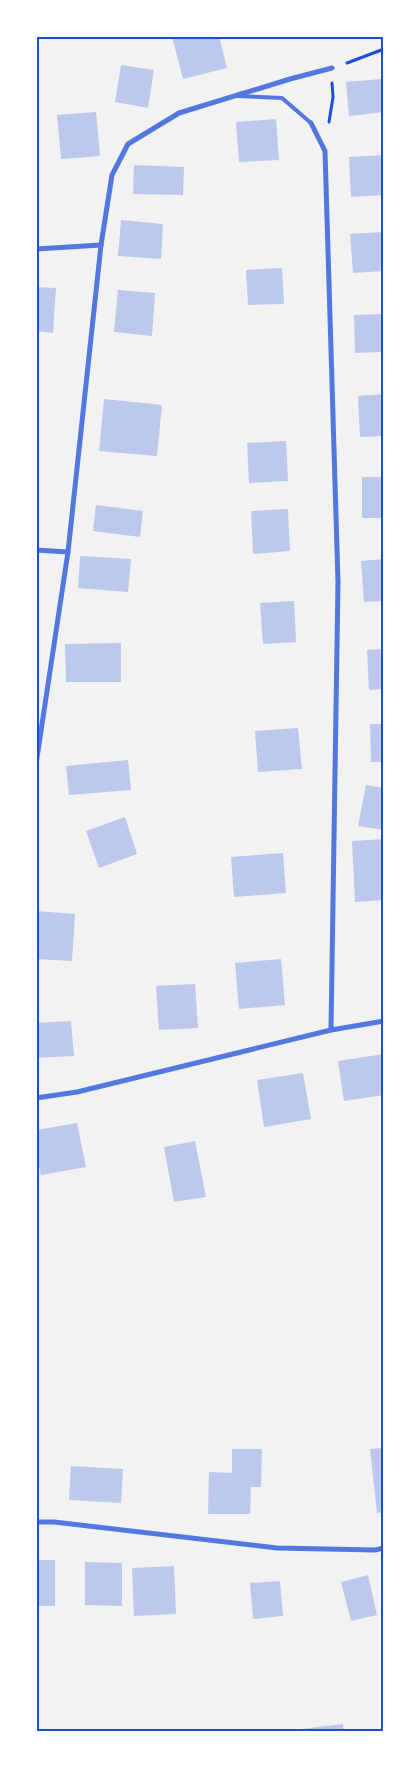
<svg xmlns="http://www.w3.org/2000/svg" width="420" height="1768" viewBox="0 0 420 1768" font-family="Montserrat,sans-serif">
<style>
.building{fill:#bdc9ec}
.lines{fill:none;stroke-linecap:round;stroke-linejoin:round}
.path{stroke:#1d4ed8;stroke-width:3}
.service{stroke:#5277de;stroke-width:4}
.minor{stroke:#5277de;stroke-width:5}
.neatline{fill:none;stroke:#1d4ed8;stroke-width:2}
</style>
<rect width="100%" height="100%" fill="#f2f2f2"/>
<g class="building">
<path d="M172 36H219L227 68 183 79Z"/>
<path d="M121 65 154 70 148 108 115 102Z"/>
<path d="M381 79 384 112 349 116 346 82Z"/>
<path d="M96 112 100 156 61 159 57 115Z"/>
<path d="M276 119 279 160 239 162 236 122Z"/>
<path d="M384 155V195L351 197 349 157Z"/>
<path d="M134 165 184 167 183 195 133 194Z"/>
<path d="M121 220 163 224 161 259 118 256Z"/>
<path d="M384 232V271L353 273 350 234Z"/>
<path d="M282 268 284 304 248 305 246 270Z"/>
<path d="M36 287 56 288 53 333 36 331Z"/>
<path d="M118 290 155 293 152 336 114 332Z"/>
<path d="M384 314V352L355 353 354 315Z"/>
<path d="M384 394V436L360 437 358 396Z"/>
<path d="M104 399 162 405 157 456 99 451Z"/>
<path d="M286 441 288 481 249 483 247 443Z"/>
<rect x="362" y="477" width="22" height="41"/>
<path d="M96 505 143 511 140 537 93 531Z"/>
<path d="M288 509 290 551 253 554 251 511Z"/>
<path d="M80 556 131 559 128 592 78 588Z"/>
<path d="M384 559V601L364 602 361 561Z"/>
<path d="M294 601 296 642 263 644 260 603Z"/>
<path d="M121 643V682H66L65 644Z"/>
<path d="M384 649V689L369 690 367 650Z"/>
<path d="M370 724H384V762H371Z"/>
<path d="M298 728 302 769 258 772 255 731Z"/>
<path d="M128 760 131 790 69 795 66 766Z"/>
<path d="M366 785 384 788V830L358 826Z"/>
<path d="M125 817 137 854 99 868 86 831Z"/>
<path d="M384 839V900L355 902 352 841Z"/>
<path d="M283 853 286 893 234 897 231 857Z"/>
<path d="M36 911 75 914 72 961 36 959Z"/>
<path d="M281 959 285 1005 239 1009 235 963Z"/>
<path d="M195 984 198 1028 159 1030 156 986Z"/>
<path d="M71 1021 74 1056 36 1058V1023Z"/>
<path d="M384 1054V1095L344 1101 338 1061Z"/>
<path d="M303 1073 311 1119 264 1127 257 1080Z"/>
<path d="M77 1123 86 1167 41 1175 36 1151V1130Z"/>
<path d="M195 1141 206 1197 174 1202 164 1147Z"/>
<path d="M384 1448V1512L377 1513 370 1449Z"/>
<path d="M232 1449H262L261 1487H251L250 1514H208L209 1472 232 1473Z"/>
<path d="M71 1466 123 1469 121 1503 69 1500Z"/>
<rect x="36" y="1560" width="19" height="46"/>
<path d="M85 1562 122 1563V1606L85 1605Z"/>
<path d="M174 1566 176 1614 134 1616 132 1568Z"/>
<path d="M368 1575 377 1615 351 1621 341 1582Z"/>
<path d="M280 1581 283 1616 253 1619 250 1583Z"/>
<path d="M343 1724 344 1732H301L300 1729Z"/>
</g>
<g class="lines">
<g class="path">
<path d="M347 63 384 49"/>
<path d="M329 122 333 97 332 83"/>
</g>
<path class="service" d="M237 96 282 98 311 123"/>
<g class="minor">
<path d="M311 123 325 151 338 582 331 1030"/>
<path d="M36 249 101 245"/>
<path d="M36 550 68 552"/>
<path d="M36 764 68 552 101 245 112 175 128 144 179 113 290 79 332 68"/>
<path d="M36 1098 77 1092 331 1030 384 1021"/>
<path d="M36 1522H54L277 1548 375 1550 384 1548"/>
</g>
</g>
<rect width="420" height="1768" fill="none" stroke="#ffffff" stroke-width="75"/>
<rect x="38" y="38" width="344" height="1692" class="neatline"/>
</svg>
